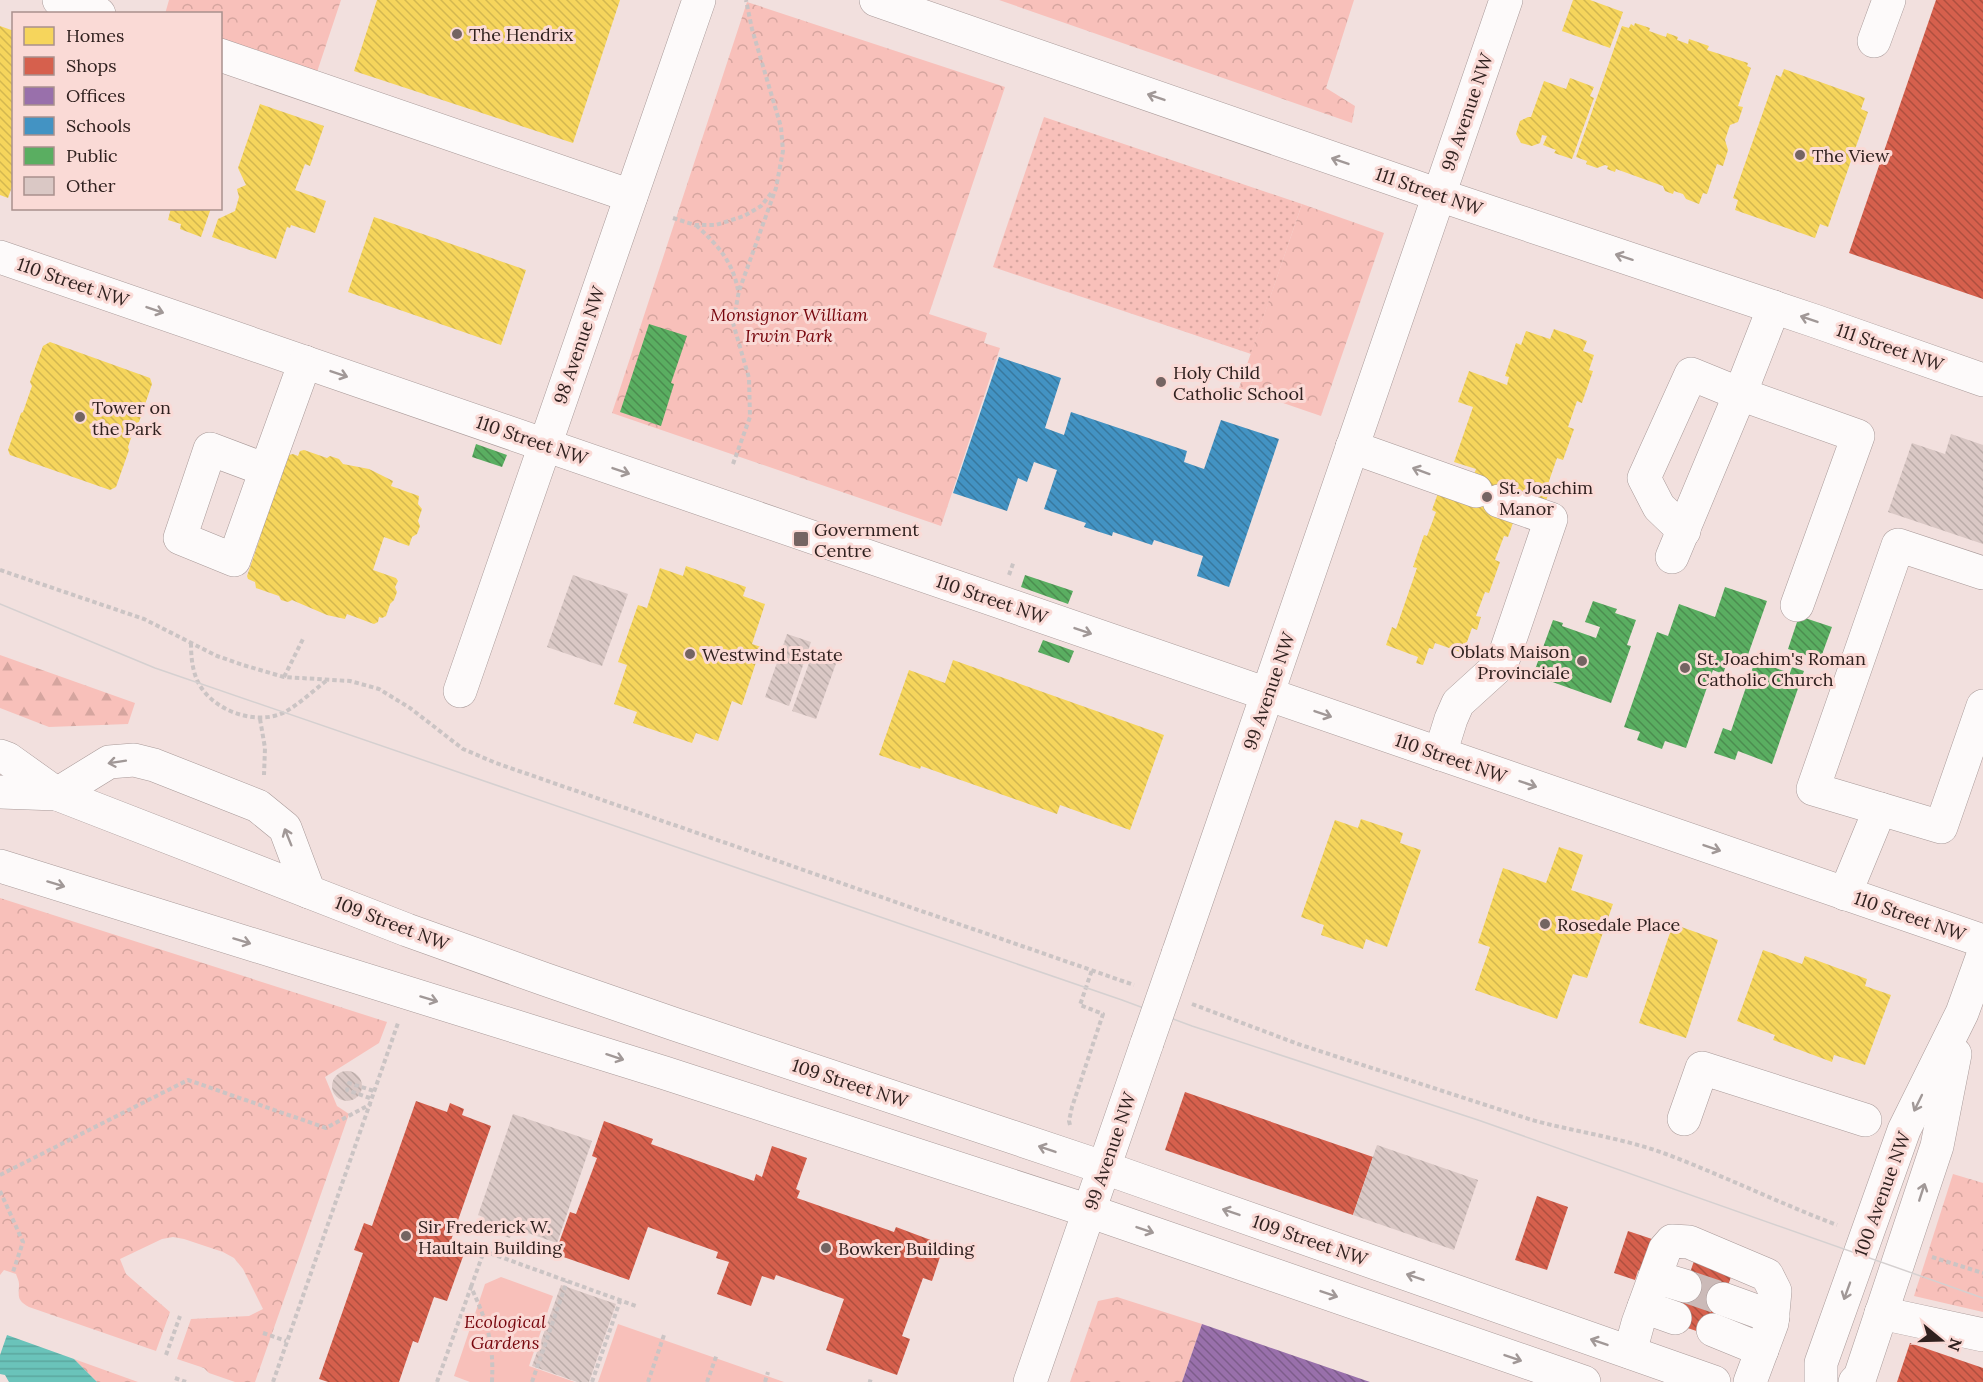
<svg xmlns="http://www.w3.org/2000/svg" width="1983" height="1382" viewBox="0 0 1983 1382" font-family="Lora,serif">
<style>
.grass{fill:url(#grass-dots)}
.forest{fill:url(#forest-firs)}
.park{fill:url(#park-crowns)}
.garden{fill:#f8c0ba}
.water{fill:url(#water-rules)}
.homes{fill:url(#homes-back-hatch)}
.shops{fill:url(#shops-back-hatch)}
.offices{fill:url(#offices-back-hatch)}
.schools{fill:url(#schools-back-hatch)}
.public{fill:url(#public-back-hatch)}
.building{fill:url(#building-back-hatch)}
.lines{fill:none;stroke-linecap:round;stroke-linejoin:round}
.minor-tunnel{stroke:#cbbab8;stroke-width:33;stroke-dasharray:33 16;stroke-linecap:butt}
.minor-casing{stroke:#a89998;stroke-width:34}
.major-casing{stroke:#a89998;stroke-width:34}
.path{stroke:#cbc4c4;stroke-width:4;stroke-dasharray:4.5 3;stroke-linecap:butt}
.minor{stroke:#fdfafa;stroke-width:33}
.major{stroke:#fdfafa;stroke-width:33}
.tram{stroke:#d5d0d0;stroke-width:1.5}
.minor-bridge-casing{stroke:#a89998;stroke-width:34;stroke-linecap:butt}
.minor-bridge{stroke:#fdfafa;stroke-width:33}
.oneway{stroke:#a19897}
.poi-dot{fill:#746462;stroke:#fadad6;stroke-width:2}
.labels{text-anchor:middle;dominant-baseline:central;stroke-width:6;stroke-linejoin:round;paint-order:stroke}
.poi-label{font-size:18px;fill:#30211f;stroke:#fadad6;text-anchor:start}
.street-label{font-size:18px;fill:#30211f;stroke:#fadad6}
.park-label{font-size:18px;font-style:italic;fill:#77060d;stroke:#fadad6}
</style>
<defs>
<pattern id="grass-dots" width="8" height="8" patternUnits="userSpaceOnUse" patternTransform="scale(1.5)"><rect width="8" height="8" fill="#f8c0ba"/><path d="M2 2h.1M6 6h.1" fill="none" stroke="#d5a59f" stroke-width="1.8" stroke-linecap="round"/></pattern>
<pattern id="forest-firs" width="22" height="20" patternUnits="userSpaceOnUse" patternTransform="scale(1.5)"><rect width="22" height="20" fill="#f8c0ba"/><path d="M5 1l3.5 6h-7zM16 11l3.5 6h-7z" fill="#d5a59f"/></pattern>
<pattern id="park-crowns" width="20" height="18" patternUnits="userSpaceOnUse" patternTransform="scale(1.5)"><rect width="20" height="18" fill="#f8c0ba"/><path d="M2 6a3 3 0 1 1 6 0M12 15a3 3 0 1 1 6 0" fill="none" stroke="#d5a59f"/></pattern>
<pattern id="water-rules" width="6" height="5" patternUnits="userSpaceOnUse" patternTransform="scale(1.5)"><rect width="6" height="5" fill="#6ac3ba"/><path d="M0 2.5h6" fill="none" stroke="#5ca79f"/></pattern>
<pattern id="homes-back-hatch" width="6" height="6" patternUnits="userSpaceOnUse" patternTransform="scale(1.5)"><rect width="6" height="6" fill="#f6d55c"/><path d="M-1 5l2 2M0 0l6 6M5-1l2 2" fill="none" stroke="#d3b750"/></pattern>
<pattern id="shops-back-hatch" width="6" height="6" patternUnits="userSpaceOnUse" patternTransform="scale(1.5)"><rect width="6" height="6" fill="#d6604d"/><path d="M-1 5l2 2M0 0l6 6M5-1l2 2" fill="none" stroke="#ae4f3f"/></pattern>
<pattern id="offices-back-hatch" width="6" height="6" patternUnits="userSpaceOnUse" patternTransform="scale(1.5)"><rect width="6" height="6" fill="#9970ab"/><path d="M-1 5l2 2M0 0l6 6M5-1l2 2" fill="none" stroke="#7d5c8b"/></pattern>
<pattern id="schools-back-hatch" width="6" height="6" patternUnits="userSpaceOnUse" patternTransform="scale(1.5)"><rect width="6" height="6" fill="#4393c3"/><path d="M-1 5l2 2M0 0l6 6M5-1l2 2" fill="none" stroke="#38789e"/></pattern>
<pattern id="public-back-hatch" width="6" height="6" patternUnits="userSpaceOnUse" patternTransform="scale(1.5)"><rect width="6" height="6" fill="#5aae61"/><path d="M-1 5l2 2M0 0l6 6M5-1l2 2" fill="none" stroke="#4b8d4f"/></pattern>
<pattern id="building-back-hatch" width="6" height="6" patternUnits="userSpaceOnUse" patternTransform="scale(1.5)"><rect width="6" height="6" fill="#dac8c5"/><path d="M-1 5l2 2M0 0l6 6M5-1l2 2" fill="none" stroke="#bbaca9"/></pattern>
</defs>
<rect width="100%" height="100%" fill="#f2e0de"/>
<path class="grass" d="M1044 117 1302 204 1251 354 993 267Z"/>
<path class="forest" d="M0 655 135 703 128 724 49 727 0 708Z"/>
<g class="park">
<path d="M169 0H341L315 78 221 47 220 14H165Z"/>
<path d="M999 0H1354L1326 88 1355 106 1352 123Z"/>
<path d="M747 2 1005 87 929 314 987 333 984 343 1000 348 941 526 612 413Z"/>
<path d="M1302 204 1384 233 1321 416 1239 388Z"/>
<path d="M0 898 387 1022 379 1043 325 1077 337 1106 349 1114 255 1382H235L209 1373 204 1368 177 1359 191 1319 249 1316 263 1309 243 1269 234 1258 223 1252 184 1239 173 1237 162 1239 120 1259 126 1274 170 1312 156 1351 29 1307C16 1300 19 1296 19 1284 19 1281 17 1277 16 1274L4 1270 0 1275Z"/>
<path d="M1953 1174 1983 1183V1312L1914 1296Z"/>
<path d="M1117 1297 1202 1324 1182 1382H1070L1098 1301Z"/>
<path d="M74 1359 138 1382H97Z"/>
</g>
<g class="garden">
<path d="M501 1277 553 1296 529 1366 575 1382H470L454 1376 485 1284Z"/>
<path d="M618 1324 784 1382H598Z"/>
</g>
<path class="water" d="M7 1335 74 1359 97 1382H9L5 1375 0 1374V1355Z"/>
<g class="homes">
<path d="M377 0H620L573 143 354 71Z"/>
<path d="M1573 0H1590L1623 12 1610 48 1562 31Z"/>
<path d="M1635 23 1650 28 1649 31 1666 37 1667 33 1678 37 1677 40 1688 44 1689 39 1709 46 1707 50 1748 63 1747 66 1751 68 1738 106 1743 107 1738 122 1730 125 1725 140 1728 150 1723 166 1717 164 1707 194 1703 193 1699 204 1686 199 1683 194 1674 191 1673 194 1665 191 1663 186 1616 169 1615 172 1607 169 1608 166 1605 165 1597 168 1586 164 1587 161 1576 157 1622 26 1629 28 1631 24 1634 26Z"/>
<path d="M0 26 14 31V181L8 198 0 195Z"/>
<path d="M1784 69 1865 98 1861 109 1868 112 1828 227 1820 224 1815 238 1735 210 1738 200 1733 198 1776 75 1781 77Z"/>
<path d="M1570 78 1594 87 1590 96 1594 98 1572 159 1554 153 1556 150 1543 145 1547 136 1542 135 1540 143 1532 146 1521 143 1516 134 1520 121 1528 117H1531L1544 81 1566 89Z"/>
<path d="M260 104 324 126 310 166 305 164 295 190 326 201 315 233 291 225 290 228 287 227 276 259 212 237 218 219 235 211 239 197 237 189 246 185 238 168Z"/>
<path d="M171 208H211L201 237 180 229 181 224 168 220Z"/>
<path d="M374 217 526 270 501 345 348 292Z"/>
<path d="M1554 329 1587 341 1583 351 1594 355 1589 370 1593 371 1582 403 1577 401 1568 427 1574 429 1563 460 1557 458 1548 484 1552 485 1545 503 1514 520 1508 537 1504 536 1495 560 1500 562 1489 593 1485 592 1476 616 1481 617 1477 630 1472 628 1463 653 1435 643 1433 649 1429 648 1423 665 1416 663 1418 657 1386 645 1392 627 1396 629 1417 568 1413 567 1424 535 1427 536 1436 512 1432 510 1438 493 1473 478 1476 469 1454 462 1473 407 1458 402 1469 371 1507 385 1509 377 1505 376 1516 343 1521 345 1526 331 1550 339Z"/>
<path d="M50 342 150 378 152 384 139 422 136 423 128 447 129 450 116 487 110 490 10 455 8 450 21 413 23 412 32 386 30 382 43 346Z"/>
<path d="M304 450 327 458 330 456 339 459 343 464 369 469 393 481 391 486 419 496 418 504 422 509 418 521 420 526 417 534 412 537 409 546 384 537 373 570 396 578 398 581 395 587 397 592 394 600 390 604 386 616 382 618 379 617 378 622 374 624 347 614 345 619 327 615 292 600 288 602 281 600 279 596 256 588 255 582 248 579 247 576 260 538 261 527 269 505 275 495 289 455 293 454 298 456 300 451Z"/>
<path d="M686 566 746 587 743 596 765 604 752 644 761 647 742 705 732 701 718 741 696 733 692 743 633 723 637 712 614 704 627 665 618 662 638 605 647 608 660 568 683 576Z"/>
<path d="M953 660 1164 735 1130 830 1060 805 1057 814 921 766 920 769 879 755 909 670 945 683Z"/>
<path d="M1361 819 1403 833 1400 843 1421 850 1387 947 1366 939 1363 949 1321 935 1324 925 1301 917 1335 820 1358 828Z"/>
<path d="M1559 847 1583 855 1571 890 1613 904 1587 978 1573 974 1557 1019 1475 990 1490 947 1478 943 1503 868 1546 883Z"/>
<path d="M1673 924 1718 940 1686 1038 1639 1023Z"/>
<path d="M1763 950 1802 964 1805 956 1867 979 1865 986 1891 995 1865 1065 1834 1055 1832 1062 1773 1040 1775 1035 1737 1021Z"/>
</g>
<g class="shops">
<path d="M1936 0H1983V299L1849 253Z"/>
<path d="M1185 1092 1373 1157 1353 1215 1165 1150Z"/>
<path d="M416 1101 447 1112 450 1103 464 1109 462 1115 491 1126 449 1246 465 1251 447 1301 434 1297 418 1343 413 1341 399 1382H328L319 1379 363 1253 354 1250 364 1223 372 1226Z"/>
<path d="M604 1121 653 1139 651 1144 754 1181 756 1174 762 1177 772 1146 807 1158 796 1189 800 1191 797 1198 894 1232 896 1227 944 1245 932 1281 923 1278 902 1336 910 1339 897 1375 826 1350 844 1299 776 1275 774 1280 762 1276 751 1306 717 1294 729 1262 716 1258 718 1252 648 1227 629 1280 555 1254 570 1212 576 1214 597 1158 592 1156Z"/>
<path d="M1537 1196 1568 1207 1547 1270 1515 1260Z"/>
<path d="M1628 1231 1658 1241 1652 1258 1638 1271 1635 1280 1614 1273Z"/>
<path d="M1696 1255 1734 1268 1711 1336 1673 1323Z"/>
<path d="M1910 1343 1983 1368V1382H1897Z"/>
</g>
<path class="offices" d="M1202 1324 1370 1382H1182Z"/>
<path class="schools" d="M999 357 1061 378 1045 428 1064 435 1071 412 1187 451 1184 462 1204 469 1221 420 1279 439 1229 587 1197 576 1203 556 1154 540 1152 545 1113 532 1112 536 1084 527 1086 523 1044 509 1057 470 1034 462 1027 482 1018 478 1007 511 953 493Z"/>
<g class="public">
<path d="M649 324 687 336 671 383 674 384 661 426 620 412Z"/>
<path d="M476 444 507 455 502 467 472 457Z"/>
<path d="M1025 575 1073 591 1068 604 1021 587Z"/>
<path d="M1725 587 1767 601 1744 666 1728 660 1723 674 1713 670 1686 748 1665 741 1662 749 1637 740 1640 732 1624 727 1657 632 1668 636 1679 604 1715 617Z"/>
<path d="M1593 601 1617 609 1615 613 1636 620 1627 645 1631 646 1611 703 1533 675 1553 620 1563 623 1562 626 1596 638 1600 627 1585 622Z"/>
<path d="M1799 616 1832 627 1820 660 1788 649Z"/>
<path d="M1043 640 1074 651 1069 663 1038 652Z"/>
<path d="M1755 661 1790 673 1792 667 1804 671 1772 764 1738 751 1735 760 1714 753 1723 728 1731 731Z"/>
</g>
<g class="building">
<path d="M1951 434 1983 445V544L1888 512 1912 443 1945 454Z"/>
<path d="M573 575 628 594 602 666 547 647Z"/>
<path d="M787 634 811 642 789 706 765 697Z"/>
<path d="M814 649 838 658 816 719 792 711Z"/>
<circle cx="347" cy="1086" r="15"/>
<path d="M513 1114 592 1141 557 1243 513 1228 510 1238 479 1227 483 1217 478 1215Z"/>
<path d="M1377 1145 1478 1180 1454 1250 1353 1215Z"/>
<path d="M561 1285 616 1304 589 1382H577L532 1366Z"/>
</g>
<g class="lines">
<path class="minor-tunnel" d="M1685 1286 1723 1299"/>
<g class="minor-casing">
<g id="minor">
<path d="M59 0 99 14"/>
<path d="M876 0 1439 195 1815 321 1983 380"/>
<path d="M1874 41 1889 0"/>
<path d="M220 55 631 196"/>
<path d="M0 257 1983 941"/>
<path d="M1352 447 1476 491"/>
<path d="M266 470 234 560 180 538 210 449 266 470 305 362"/>
<path d="M1684 531 1659 507 1644 478 1691 374 1740 394 1858 436 1797 605"/>
<path d="M1672 557 1740 394 1774 307"/>
<path d="M1983 573 1898 545 1813 789 1941 827 1983 706"/>
<path d="M460 691 699 0"/>
<path d="M1440 754 1451 719 1458 703 1502 663 1551 519 1499 501"/>
<path d="M57 794 109 762 134 760 154 765 258 806 285 828 309 892"/>
<path d="M1845 894 1880 809"/>
<path d="M1178 954 1506 0"/>
<path d="M1684 1119 1702 1068 1865 1120"/>
<path d="M1655 1277 1685 1286"/>
<path d="M1723 1299 1773 1317"/>
<path d="M1644 1307 1675 1318"/>
<path d="M1881 1313 1983 1335"/>
<path d="M1713 1330 1762 1350"/>
<path d="M1630 1352 1638 1323 1665 1249 1672 1241 1689 1242 1767 1275 1775 1291 1772 1323 1750 1382"/>
<path d="M1030 1382 1147 1043"/>
<path d="M1821 1382V1363L1904 1130 1962 1013 1983 955"/>
<path d="M1855 1382 1860 1377 1937 1146 1955 1054"/>
</g>
</g>
<g class="major-casing">
<g id="major">
<path d="M0 756 8 759 57 794 407 930 544 979 674 1024 1105 1168 1714 1382"/>
<path d="M0 792 57 794"/>
<path d="M0 866 665 1073 1089 1211 1584 1382"/>
</g>
</g>
<g class="path">
<path d="M673 218 695 225H716L744 216 761 206 773 191"/>
<path d="M696 225C718 246 732 260 738 290"/>
<path d="M733 464 750 417 749 378 733 323 739 291 776 188 783 151 781 127 752 29 746 0"/>
<path d="M0 570 144 619 217 656 243 665 284 677 350 681 379 689 410 708 463 749 496 763 1134 985"/>
<path d="M1009 575 1014 561"/>
<path d="M191 643C191 656 192 668 197 680 210 710 256 727 285 712 299 704 313 691 326 681"/>
<path d="M284 677 304 637"/>
<path d="M260 719 265 748 264 775"/>
<path d="M1192 1004 1298 1044 1532 1120C1576 1132 1623 1138 1666 1154 1724 1176 1779 1203 1837 1225"/>
<path d="M370 1098 347 1090 349 1083 374 1091"/>
<path d="M1070 1125 1069 1121 1072 1107 1103 1014 1080 1005 1092 970"/>
<path d="M0 1175 188 1080 326 1128 371 1104"/>
<path d="M0 1191 23 1242 13 1272"/>
<path d="M1932 1257 1983 1273"/>
<path d="M471 1287 484 1251 636 1306"/>
<path d="M263 1333 286 1341"/>
<path d="M166 1355 180 1316"/>
<path d="M175 1378 186 1382"/>
<path d="M868 1381 872 1382"/>
<path d="M273 1382 398 1023"/>
<path d="M437 1382 471 1287C487 1322 494 1342 492 1382"/>
<path d="M532 1382 567 1281"/>
<path d="M592 1382 620 1301"/>
<path d="M648 1382 664 1335"/>
<path d="M707 1382 717 1354"/>
<path d="M765 1382 768 1372"/>
</g>
<use href="#minor" class="minor"/>
<use href="#major" class="major"/>
<path class="tram" d="M0 604 155 668 1122 1000 1192 1026 1478 1120 1983 1298"/>
<g class="minor-bridge-casing">
<path id="minor-bridge" d="M1147 1043 1178 954"/>
</g>
<use href="#minor-bridge" class="minor-bridge"/>
</g>
<defs><path id="oneway-shaft" d="M-6 0H5M1.5-3L5.5 0L1.5 3" fill="none" stroke-width="1.6" stroke-linecap="round" stroke-linejoin="round" transform="scale(1.5)"/></defs>
<g class="oneway">
<use href="#oneway-shaft" transform="translate(1156 97) rotate(-161)"/>
<use href="#oneway-shaft" transform="translate(1340 161) rotate(-161)"/>
<use href="#oneway-shaft" transform="translate(1624 257) rotate(-162)"/>
<use href="#oneway-shaft" transform="translate(155 310) rotate(19)"/>
<use href="#oneway-shaft" transform="translate(1809 319) rotate(-161)"/>
<use href="#oneway-shaft" transform="translate(339 374) rotate(19)"/>
<use href="#oneway-shaft" transform="translate(621 471) rotate(19)"/>
<use href="#oneway-shaft" transform="translate(1421 471) rotate(-160)"/>
<use href="#oneway-shaft" transform="translate(1083 631) rotate(19)"/>
<use href="#oneway-shaft" transform="translate(1323 714) rotate(19)"/>
<use href="#oneway-shaft" transform="translate(117 762) rotate(171)"/>
<use href="#oneway-shaft" transform="translate(1528 784) rotate(19)"/>
<use href="#oneway-shaft" transform="translate(288 837) rotate(-112)"/>
<use href="#oneway-shaft" transform="translate(1712 848) rotate(19)"/>
<use href="#oneway-shaft" transform="translate(56 884) rotate(17)"/>
<use href="#oneway-shaft" transform="translate(242 941) rotate(17)"/>
<use href="#oneway-shaft" transform="translate(429 999) rotate(17)"/>
<use href="#oneway-shaft" transform="translate(615 1057) rotate(18)"/>
<use href="#oneway-shaft" transform="translate(1918 1103) rotate(116)"/>
<use href="#oneway-shaft" transform="translate(1047 1149) rotate(-161)"/>
<use href="#oneway-shaft" transform="translate(1922 1192) rotate(-72)"/>
<use href="#oneway-shaft" transform="translate(1231 1212) rotate(-161)"/>
<use href="#oneway-shaft" transform="translate(1145 1230) rotate(19)"/>
<use href="#oneway-shaft" transform="translate(1415 1277) rotate(-161)"/>
<use href="#oneway-shaft" transform="translate(1847 1291) rotate(110)"/>
<use href="#oneway-shaft" transform="translate(1329 1294) rotate(19)"/>
<use href="#oneway-shaft" transform="translate(1599 1342) rotate(-161)"/>
<use href="#oneway-shaft" transform="translate(1513 1358) rotate(19)"/>
</g>
<g class="poi-dot">
<circle cx="457" cy="34" r="6"/>
<circle cx="1800" cy="155" r="6"/>
<circle cx="1161" cy="382" r="6"/>
<circle cx="80" cy="417" r="6"/>
<circle cx="1487" cy="497" r="6"/>
<rect x="793" y="531" width="16" height="16" rx="3"/>
<circle cx="690" cy="654" r="6"/>
<circle cx="1582" cy="661" r="6"/>
<circle cx="1685" cy="668" r="6"/>
<circle cx="1545" cy="924" r="6"/>
<circle cx="406" cy="1236" r="6"/>
<circle cx="826" cy="1248" r="6"/>
</g>
<g class="labels">
<g class="poi-label">
<text x="469" y="34">The Hendrix</text>
<text x="1812" y="155">The View</text>
<text x="1173" y="372">Holy Child<tspan x="1173" dy="21">Catholic School</tspan></text>
<text x="92" y="407">Tower on<tspan x="92" dy="21">the Park</tspan></text>
<text x="1499" y="487">St. Joachim<tspan x="1499" dy="21">Manor</tspan></text>
<text x="814" y="529">Government<tspan x="814" dy="21">Centre</tspan></text>
<text x="1570" y="651" text-anchor="end">Oblats Maison<tspan x="1570" dy="21">Provinciale</tspan></text>
<text x="702" y="654">Westwind Estate</text>
<text x="1697" y="658">St. Joachim's Roman<tspan x="1697" dy="21">Catholic Church</tspan></text>
<text x="1557" y="924">Rosedale Place</text>
<text x="418" y="1226">Sir Frederick W.<tspan x="418" dy="21">Haultain Building</tspan></text>
<text x="838" y="1248">Bowker Building</text>
</g>
<g class="street-label">
<text transform="translate(1467 112) rotate(-71)">99 Avenue NW</text>
<text transform="translate(1429 191) rotate(19)">111 Street NW</text>
<text transform="translate(73 282) rotate(19)">110 Street NW</text>
<text transform="translate(579 345) rotate(-71)">98 Avenue NW</text>
<text transform="translate(1890 347) rotate(19)">111 Street NW</text>
<text transform="translate(532 440) rotate(19)">110 Street NW</text>
<text transform="translate(992 599) rotate(19)">110 Street NW</text>
<text transform="translate(1269 691) rotate(-71)">99 Avenue NW</text>
<text transform="translate(1451 758) rotate(19)">110 Street NW</text>
<text transform="translate(1910 916) rotate(19)">110 Street NW</text>
<text transform="translate(392 923) rotate(21)">109 Street NW</text>
<text transform="translate(850 1083) rotate(18)">109 Street NW</text>
<text transform="translate(1110 1151) rotate(-71)">99 Avenue NW</text>
<text transform="translate(1882 1194) rotate(-70)">100 Avenue NW</text>
<text transform="translate(1310 1240) rotate(19)">109 Street NW</text>
</g>
<g class="park-label">
<text x="789" y="314">Monsignor William<tspan x="789" dy="21">Irwin Park</tspan></text>
<text x="505" y="1321">Ecological<tspan x="505" dy="21">Gardens</tspan></text>
</g>
</g>
<rect x="12" y="12" width="210" height="198" fill="#fadad6" stroke="#a9908d" stroke-width="1.5"/>
<rect x="24" y="27" width="30" height="18" fill="#f6d55c" stroke="#a9908d" stroke-width="1.5"/>
<text x="66" y="42" font-size="18" fill="#30211f">Homes</text>
<rect x="24" y="57" width="30" height="18" fill="#d6604d" stroke="#a9908d" stroke-width="1.5"/>
<text x="66" y="72" font-size="18" fill="#30211f">Shops</text>
<rect x="24" y="87" width="30" height="18" fill="#9970ab" stroke="#a9908d" stroke-width="1.5"/>
<text x="66" y="102" font-size="18" fill="#30211f">Offices</text>
<rect x="24" y="117" width="30" height="18" fill="#4393c3" stroke="#a9908d" stroke-width="1.5"/>
<text x="66" y="132" font-size="18" fill="#30211f">Schools</text>
<rect x="24" y="147" width="30" height="18" fill="#5aae61" stroke="#a9908d" stroke-width="1.5"/>
<text x="66" y="162" font-size="18" fill="#30211f">Public</text>
<rect x="24" y="177" width="30" height="18" fill="#dac8c5" stroke="#a9908d" stroke-width="1.5"/>
<text x="66" y="192" font-size="18" fill="#30211f">Other</text>
<g transform="translate(1941 1340) rotate(109)" stroke="#fadad6" stroke-width="4.5" paint-order="stroke">
<path d="M0-4.5L10 22L0 15L-10 22Z" fill="#30211f"/>
<text y="-9" font-size="16" font-weight="bold" text-anchor="middle" fill="#30211f">N</text>
</g>
</svg>
